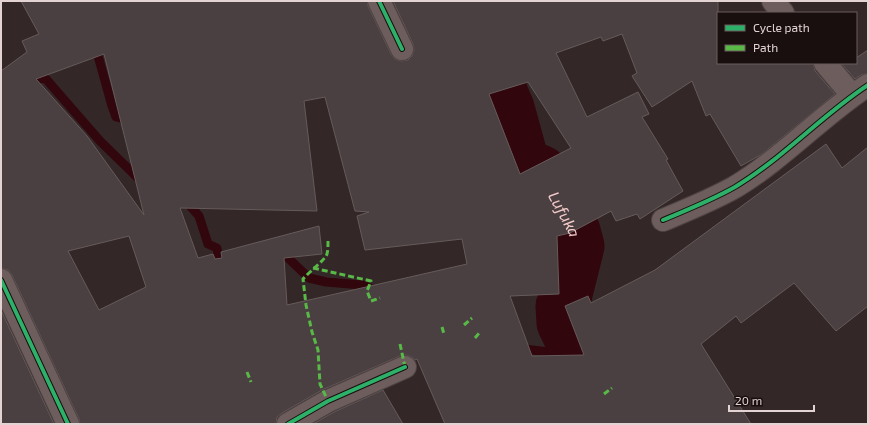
<svg xmlns="http://www.w3.org/2000/svg" width="869" height="425" viewBox="0 0 869 425" font-family="'Exo 2',sans-serif">
<style>
.lines{fill:none;stroke-linecap:round;stroke-linejoin:round}
.stream{stroke:#32060d;stroke-width:9}
.river{stroke:#32060d;stroke-width:51}
.building{fill:#4b4041;stroke:#665b5b;fill-rule:evenodd}
.minor-casing{stroke:#4f4344;stroke-width:24}
.minor{stroke:#6d5d5d;stroke-width:22}
.quiet{stroke:#58b947;stroke-width:3;stroke-dasharray:6 3;stroke-linecap:butt}
.cycleway-casing{stroke:#190f0f;stroke-width:6}
.cycleway{stroke:#2db169;stroke-width:4}
.labels{text-anchor:middle;dominant-baseline:central;stroke-width:3;stroke-linejoin:round;paint-order:stroke}
.water-label{font-size:16px;font-style:italic;fill:#f6cbcb;stroke:#190f0f}
</style>
<rect width="100%" height="100%" fill="#342728"/>
<g class="lines">
<g class="stream">
<path d="M95 45 112 106 116 117 132 121"/>
<path d="M27 83 36 78 46 79 100 141 142 182"/>
<path d="M188 197 191 207 199 216 208 244 217 248 220 270"/>
<path d="M278 254 285 255 309 278 326 282 362 285 372 289 374 295"/>
<path d="M517 348 556 353 573 346"/>
</g>
<path class="river" id="s1" d="M474 27 480 32 487 42 503 94 509 108 525 166 529 170 538 169 542 171 575 231 579 246 567 294 561 306 562 323 573 346 622 409 629 424"/>
</g>
<g class="building">
<path d="M21 1H367L368 6 391 54 395 59 401 61 408 60 412 56 414 50 413 44 393 1H718V63H813L815 71 835 94 762 154 741 166 710 114 706 116 692 81 652 107 632 76 637 73 622 34 603 41 601 37 556 53 587 117 638 92 649 114 642 117 668 159 666 160 683 191 640 219 637 214 616 221 611 211 570 233 557 236 559 294 510 296 532 356 584 355 565 306 588 296 591 303 655 270 826 144 842 168 868 147V306L836 331 794 283 741 323 736 316 701 344 751 424H445L417 359 415 360 412 357 406 355 400 356 322 390 282 413 277 417 276 424H80L79 419 12 275 8 270 1 268V71L27 52 22 41 39 34ZM104 54 144 215 87 136 36 79ZM528 82 571 148 520 174 489 94ZM325 97 355 211 369 212 357 216 365 250 462 239 467 264 287 305 284 258 322 254 319 226 221 252 222 258 215 259 213 254 198 258 180 208 317 211 304 101ZM129 236 146 287 99 310 68 251Z"/>
<path d="M868 50V73L861 75 855 79 841 63H856V58Z"/>
<path d="M1 310 54 424H1Z"/>
<path d="M383 390 403 424H313L334 412Z"/>
</g>
<g class="lines">
<g class="minor-casing">
<g id="minor">
<path d="M379 1 402 49"/>
<path d="M773 1 783 13"/>
<path d="M825 63 852 95"/>
<path d="M663 220C687 210 712 200 735 187 782 159 822 115 868 85"/>
<path d="M1 280 68 424"/>
<path d="M288 424 328 401 405 367"/>
</g>
</g>
<use href="#minor" class="minor"/>
<g class="quiet">
<path d="M328 241C328 245 328 250 327 254 325 260 309 272 303 279L306 305 312 332 318 350 320 384 328 401"/>
<path d="M313 268 371 281 367 291 371 301 380 298"/>
<path d="M464 325 472 318"/>
<path d="M442 327 444 334"/>
<path d="M475 338 480 332"/>
<path d="M400 344 405 367"/>
<path d="M247 372 251 382"/>
<path d="M604 394 612 388"/>
</g>
<g class="cycleway-casing">
<g id="cycleway">
<path d="M379 1 402 49"/>
<path d="M663 220C687 210 712 200 735 187 782 159 822 115 868 85"/>
<path d="M1 280 68 424"/>
<path d="M288 424 328 401 405 367"/>
</g>
</g>
<use href="#cycleway" class="cycleway"/>
</g>
<g class="labels">
<g class="water-label">
<text stroke="none"><textPath href="#s1" startOffset="218">Lufuka</textPath></text>
</g>
</g>
<rect width="869" height="425" fill="none" stroke="#e3d3d3" stroke-width="4"/>
<rect x="717" y="12" width="140" height="52" fill="#190f0f" stroke="#6a5d5d"/>
<rect x="725" y="25" width="20" height="6" fill="#2db169" stroke="#6a5d5d"/>
<text x="753" y="32" font-size="12" fill="#e3d3d3">Cycle path</text>
<rect x="725" y="45" width="20" height="6" fill="#58b947" stroke="#6a5d5d"/>
<text x="753" y="52" font-size="12" fill="#e3d3d3">Path</text>
<path d="M729 405v6h85v-6" fill="none" stroke="#e3d3d3" stroke-width="2"/>
<text x="735" y="405" font-size="12" fill="#e3d3d3" stroke="#190f0f" stroke-width="3" paint-order="stroke">20 m</text>
</svg>
